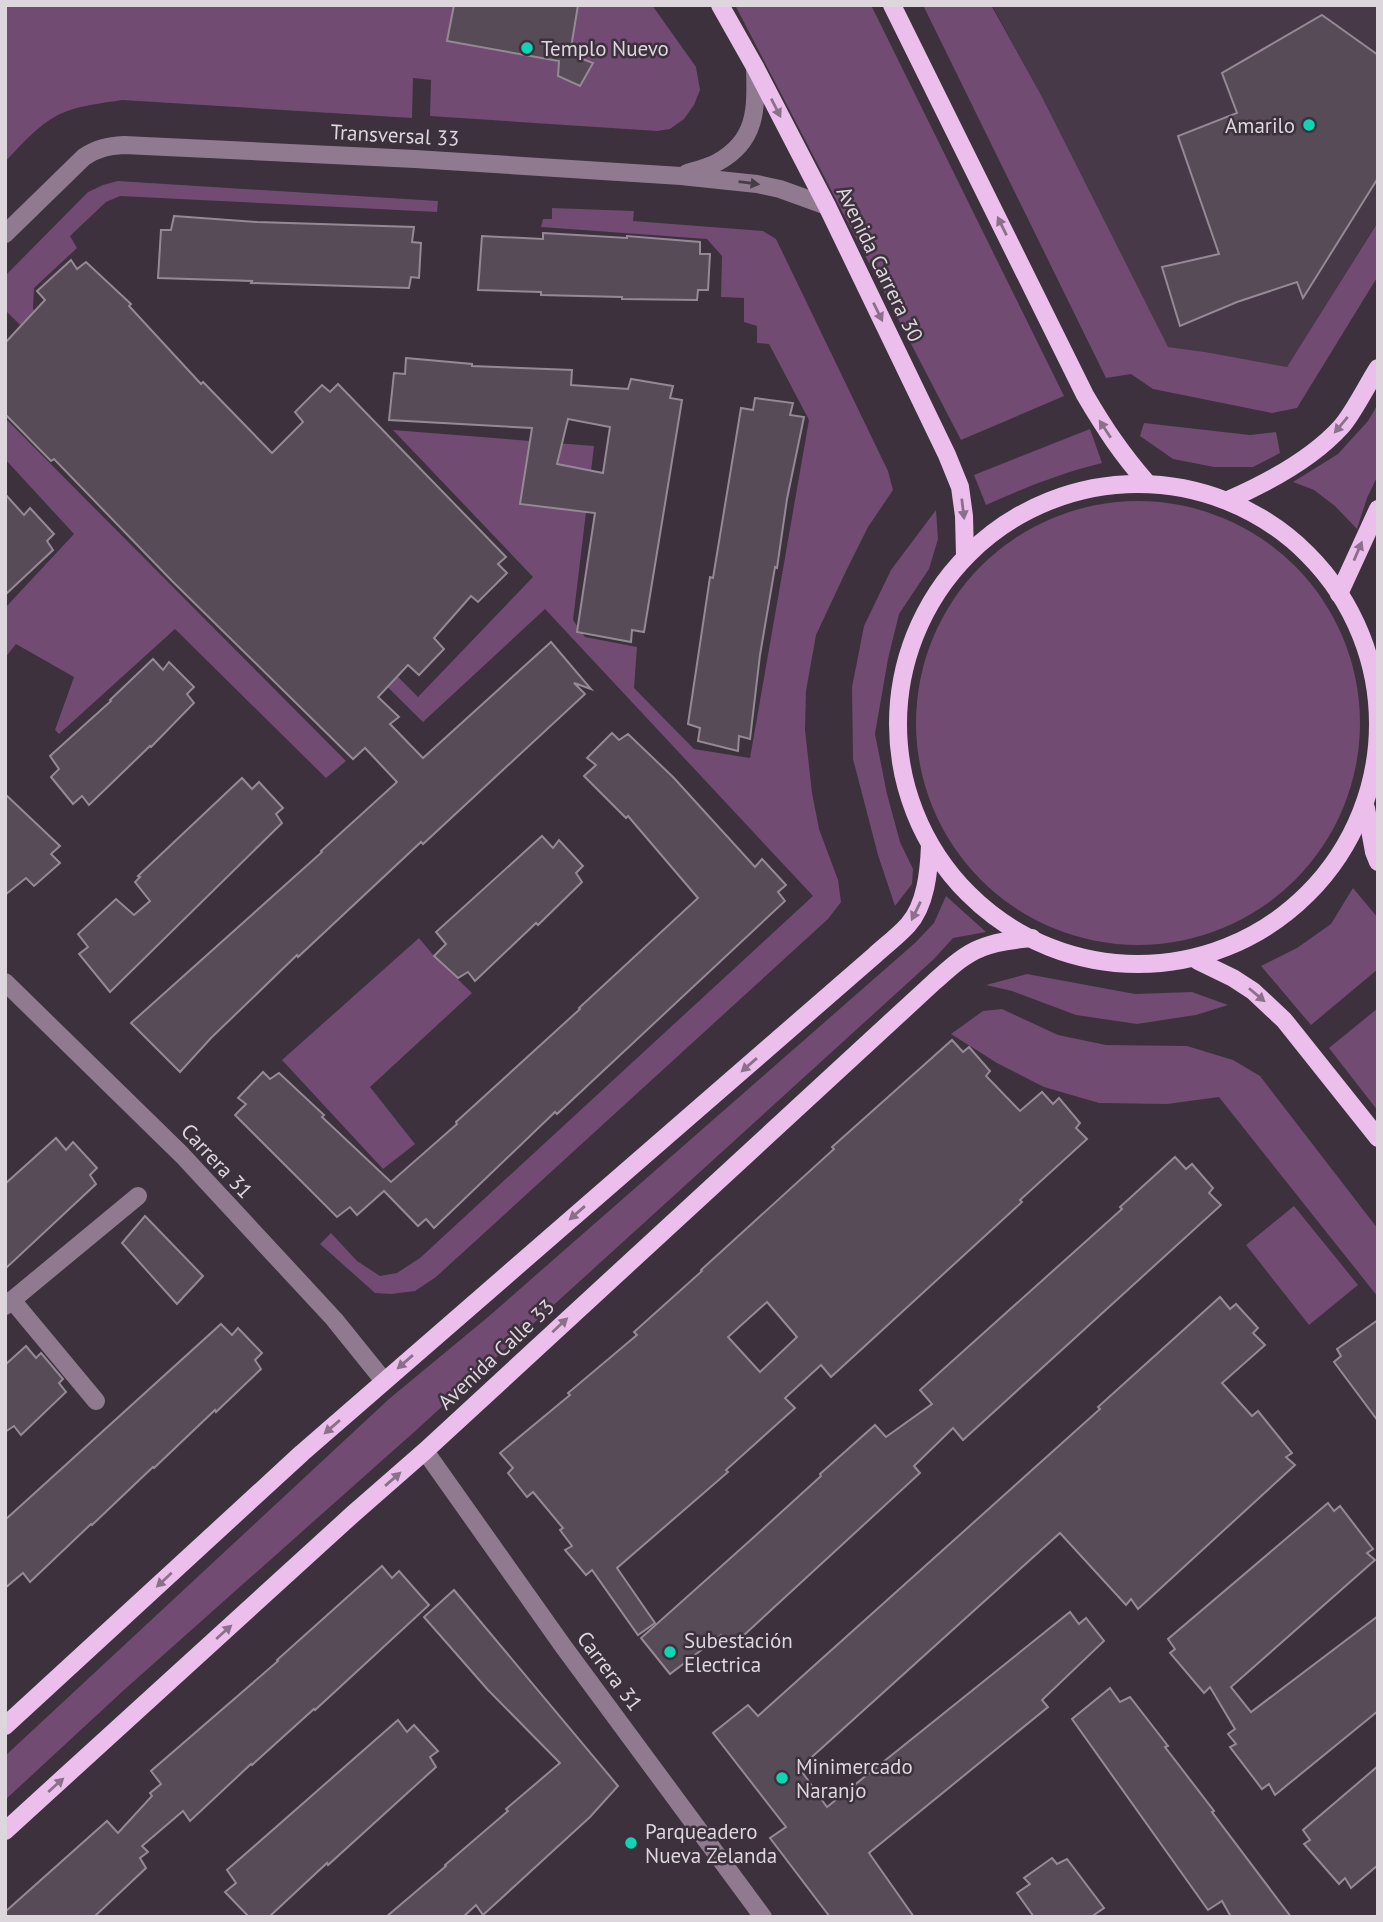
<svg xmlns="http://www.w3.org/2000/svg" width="1383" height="1922" viewBox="0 0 1383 1922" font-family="'PT Sans',sans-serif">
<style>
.built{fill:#483948}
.green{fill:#714b71}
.building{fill:#564b56;stroke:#968996;stroke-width:2;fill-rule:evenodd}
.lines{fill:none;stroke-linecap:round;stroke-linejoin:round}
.minor{stroke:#907a90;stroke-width:18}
.major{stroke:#ebbeeb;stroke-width:18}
.oneway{fill:#8b708b}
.oneway2{fill:#493c49}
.poi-dot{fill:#0fd5b4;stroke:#3c313c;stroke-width:2.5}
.labels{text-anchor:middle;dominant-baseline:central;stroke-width:5;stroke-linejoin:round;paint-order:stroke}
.poi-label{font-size:21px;fill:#ddd6dd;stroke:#3c313c;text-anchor:start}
.street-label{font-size:21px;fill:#ddd6dd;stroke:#3c313c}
</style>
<rect width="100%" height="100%" fill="#3c313c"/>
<path class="built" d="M992 5H1378V221L1287 367 1205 352 1167 347 1041 95Z"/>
<g class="green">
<path d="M5 5H652L696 67 700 90 694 105 684 119 670 129 657 131 430 116 431 80 413 78 412 118 122 100C103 103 75 106 58 115 37 126 21 145 5 162Z"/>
<path d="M735 5H871L1064 396 961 440Z"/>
<path d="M923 5H991L1041 95 1168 347 1205 352 1287 367 1378 222V276L1297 408 1272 413 1153 389 1131 374 1106 378Z"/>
<path d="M118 181 438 201 437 212 120 196 106 202 70 236 77 248 34 288 33 309 418 697 533 577 393 430 594 446 573 620 585 637 637 647 634 688 694 749 750 758 809 420 769 344 757 343V326L744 322V298L721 297 722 256 707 239 541 227 543 219H552V208L634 211 633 221 763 231 776 239 888 471 893 490 868 527 846 571 816 635 806 691 805 730 812 793 819 829 838 880 841 902 828 919 436 1277 415 1291 391 1294 375 1293 320 1244 331 1233 357 1261 380 1276 397 1273 420 1258 813 896 545 609 423 722 5 310V276L88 192 103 185Z"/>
<path d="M1378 404V475L1367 498 1357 529 1335 506 1314 490 1293 482 1338 454 1368 421Z"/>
<path d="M5 418 346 761 326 778 175 629 59 734 55 730 74 677 16 644 5 658V608L74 534 5 459Z"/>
<path d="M1144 423 1250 435 1276 432 1280 453 1253 467H1214L1173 459 1140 436Z"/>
<path d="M1090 429 1102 463C1061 473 1024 488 986 505L974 475Z"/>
<circle cx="1138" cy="723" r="222"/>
<path d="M936 510 938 539 929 569 899 614 888 659 875 734 887 794 900 842 913 869 912 884 895 906 878 855 853 759 852 687 864 626 891 570Z"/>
<path d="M1353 888 1378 918V969L1311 1025 1261 966 1297 948 1331 924Z"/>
<path d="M946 896 986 932 953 938 934 959 413 1433 124 1690 5 1800V1756L389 1399 488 1317 915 943 934 923Z"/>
<path d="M419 938 434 956 472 993 370 1087 415 1144 383 1169 282 1060Z"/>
<path d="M1027 974 1135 994 1192 992 1228 1005 1196 1015 1137 1024 1076 1015 1012 991 986 985Z"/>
<path d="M1378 1008V1111L1329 1048Z"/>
<path d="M1002 1009 1058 1035 1106 1045 1187 1046 1233 1060 1260 1076 1378 1229V1297L1219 1097 1167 1104 1099 1103 1044 1087 997 1063 951 1034 983 1011Z"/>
<path d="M1294 1206 1358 1285 1309 1325 1246 1245Z"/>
</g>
<g class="building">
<path d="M454 5H578L570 54 593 63 580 86 558 76 559 61 447 41Z"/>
<path d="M1322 15 1378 55V178L1303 298 1297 282 1237 302 1180 326 1162 267 1219 254 1178 136 1237 113 1222 73Z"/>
<path d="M174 216 257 222 414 227 412 242 421 243 419 278 411 277 409 288 251 283 252 281 158 278 161 230H171Z"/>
<path d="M543 233 627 238V236L700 242V254H710L708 290H698L697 300 622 299V297L541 295V292L478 290 482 236 543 239Z"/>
<path d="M71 260 77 269 86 262 131 304 129 306 201 384 203 382 272 453 303 422 295 412 322 385 330 392 338 384 506 557 498 564 507 573 478 602 471 596 434 638 444 649 419 675 408 665 378 697 399 717 390 724 423 758 551 642 591 689 574 683 585 694 423 844 421 842 298 957 297 955 211 1038 180 1072 131 1023 322 852 321 851 397 782 365 748 353 759 172 581 54 459 51 461 5 414V343L45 300 37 291Z"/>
<path d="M406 358 472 364V366L572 370 571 385 628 389 631 379 673 386 670 398 682 400 644 632 632 630 631 642 577 632 595 513 520 504 532 428 389 420 394 373 405 374ZM568 419 610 427 603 473 557 464Z"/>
<path d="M755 398 793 403 790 415 804 417 787 499 777 568 775 567 760 655 750 739 739 736 738 751 698 741 700 728 688 724 710 577 713 578 741 408 753 410Z"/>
<path d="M5 494 24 515 30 508 54 534 47 541 53 550 5 595Z"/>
<path d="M153 659 163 670 169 662 194 687 187 694 194 703 151 747 150 746 89 805 82 796 73 804 51 777 59 769 50 756 111 701 110 700Z"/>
<path d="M612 733 619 740 628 734 673 777 755 867 762 859 786 885 778 892 785 901 557 1114 555 1112 434 1228 426 1219 418 1226 384 1191 357 1215 350 1207 337 1217 235 1115 246 1104 238 1098 263 1072 270 1079 279 1073 324 1115 322 1117 391 1182 457 1124 456 1122 580 1009 579 1008 698 898 628 816 626 818 584 776 596 765 587 758Z"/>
<path d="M242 778 252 789 259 782 283 808 276 814 282 823 110 992 79 954 88 947 78 934 116 899 134 915 150 901 135 882 140 877 138 876Z"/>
<path d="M5 794 60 846 51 854 60 863 34 886 26 878 5 895Z"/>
<path d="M542 836 553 848 559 840 583 866 576 873 582 882 538 925 536 923 475 981 468 972 458 978 434 956 446 944 436 932Z"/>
<path d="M952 1040 963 1052 969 1047 990 1071 986 1076 1020 1111 1042 1092 1053 1104 1059 1098 1080 1123 1076 1128 1087 1139 1020 1200 1022 1202 831 1377 821 1365 785 1398 795 1408 726 1470 728 1472 617 1568 655 1623 638 1635 592 1570 586 1575 565 1550 572 1546 560 1530 563 1528 533 1492 527 1497 508 1473 513 1468 500 1453 570 1395 568 1393 637 1335 634 1332 702 1271 701 1270 834 1149 832 1147ZM767 1302 797 1337 760 1372 728 1337Z"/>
<path d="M56 1138 66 1150 73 1142 97 1168 90 1175 96 1184 5 1269V1184Z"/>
<path d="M1175 1157 1186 1169 1192 1164 1213 1188 1209 1193 1221 1205 963 1440 953 1428 914 1466 920 1473 731 1647 721 1635 670 1674 641 1638 754 1537 821 1476 820 1474 875 1425 886 1437 932 1404 920 1390 1122 1209 1120 1207Z"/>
<path d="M145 1216 203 1276 177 1304 122 1243Z"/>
<path d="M1220 1297 1230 1309 1236 1304 1258 1328 1253 1333 1265 1345 1222 1383 1252 1416 1258 1411 1292 1453 1286 1457 1295 1465 1138 1609 1131 1599 1126 1605 1060 1533 803 1765 800 1769 827 1807 1070 1612 1079 1624 1086 1618 1104 1641 1042 1700 1048 1707 869 1853 914 1917H830L770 1838 786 1827 713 1733 748 1705 758 1716 1100 1409 1098 1407Z"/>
<path d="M1378 1320V1421L1334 1362 1341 1356 1337 1349Z"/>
<path d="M221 1324 232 1335 238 1328 262 1353 255 1360 261 1369 216 1412 215 1410 154 1468 153 1467 92 1525 91 1524 30 1582 23 1573 5 1588V1520Z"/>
<path d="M26 1346 36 1358 41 1353 63 1379 59 1383 66 1392 21 1435 14 1426 5 1432V1365Z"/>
<path d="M1328 1503 1334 1511 1340 1506 1373 1549 1367 1553 1375 1560 1231 1687 1251 1712 1378 1616V1711L1275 1795 1269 1784 1262 1789 1230 1747 1236 1744 1228 1734 1235 1729 1210 1687 1204 1693 1170 1653 1175 1649 1168 1639Z"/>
<path d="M382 1566 392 1578 399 1571 429 1605 315 1710 314 1709 252 1765 251 1764 190 1821 183 1811 142 1846 148 1852 140 1858 146 1868 94 1917H5V1912L107 1821 118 1833 152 1796 150 1793 161 1784 151 1771 278 1661 277 1660Z"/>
<path d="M454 1590 618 1786 590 1817 483 1915 476 1905 463 1917H386L446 1866 445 1865 508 1811 506 1809 560 1763 488 1690 424 1617Z"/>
<path d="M1110 1688 1120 1702 1130 1697 1168 1746 1165 1747 1214 1811 1212 1812 1291 1917H1231L1222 1901 1208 1910 1072 1719Z"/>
<path d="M398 1720 407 1732 414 1725 438 1751 430 1757 436 1767 328 1865 327 1863 269 1917H249L225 1892 236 1883 227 1870Z"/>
<path d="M1378 1766V1865L1351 1888 1345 1878 1339 1884 1304 1844 1310 1840 1303 1830Z"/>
<path d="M1052 1858 1057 1864 1067 1859 1104 1908 1091 1917H1034L1017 1893 1030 1884 1024 1878Z"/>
</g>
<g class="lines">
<g class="minor">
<path d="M687 173C697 170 709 167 718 162 758 140 756 107 755 67"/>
<path d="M5 234 84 157C97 148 109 146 124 145L415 159 681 176 757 184 780 189 827 206"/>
<path d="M5 982 182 1155 334 1319 384 1381"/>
<path d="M12 1300 96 1401"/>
<path d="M5 1306 138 1196"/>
<path d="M425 1451 563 1646 763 1917"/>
</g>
<g class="major">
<path d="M720 5 755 67 827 206 947 455 960 487 964 516 965 555"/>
<path d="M892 5 1085 395C1105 429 1121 453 1147 483"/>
<circle cx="1138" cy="724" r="240"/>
<path d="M1228 500C1267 483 1311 460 1341 427 1353 414 1367 385 1378 368"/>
<path d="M1339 594 1378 509"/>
<path d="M1366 808 1374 852 1378 862"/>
<path d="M1198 961 1233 978 1253 991 1284 1020 1378 1138"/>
<path d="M5 1726 302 1453 875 955C886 945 898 936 908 925 926 905 929 871 930 845"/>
<path d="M5 1831 353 1514 425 1451 934 982C949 969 963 955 981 948 997 941 1015 940 1032 938"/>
</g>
</g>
<defs><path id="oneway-solid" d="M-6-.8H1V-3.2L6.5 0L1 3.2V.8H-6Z" transform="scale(1.75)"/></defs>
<g class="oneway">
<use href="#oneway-solid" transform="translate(776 108) rotate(63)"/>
<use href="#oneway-solid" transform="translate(1002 226) rotate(-116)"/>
<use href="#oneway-solid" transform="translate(878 312) rotate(64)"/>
<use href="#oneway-solid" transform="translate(1341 425) rotate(130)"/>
<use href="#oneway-solid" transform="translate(1105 429) rotate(-123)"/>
<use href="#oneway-solid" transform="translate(963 509) rotate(83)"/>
<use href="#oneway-solid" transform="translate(1358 551) rotate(-67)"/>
<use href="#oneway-solid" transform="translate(916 911) rotate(116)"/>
<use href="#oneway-solid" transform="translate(1257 995) rotate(40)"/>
<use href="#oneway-solid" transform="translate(749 1065) rotate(139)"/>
<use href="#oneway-solid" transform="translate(577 1213) rotate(139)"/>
<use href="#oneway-solid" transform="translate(560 1325) rotate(-43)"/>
<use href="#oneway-solid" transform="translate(405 1362) rotate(139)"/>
<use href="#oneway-solid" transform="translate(332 1427) rotate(139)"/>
<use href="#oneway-solid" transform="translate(393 1479) rotate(-41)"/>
<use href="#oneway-solid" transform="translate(164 1580) rotate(137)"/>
<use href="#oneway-solid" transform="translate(224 1632) rotate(-42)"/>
<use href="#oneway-solid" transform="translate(56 1785) rotate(-42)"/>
</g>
<use class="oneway2" href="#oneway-solid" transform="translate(749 183) rotate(7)"/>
<g class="poi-dot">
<circle cx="527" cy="48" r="7"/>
<circle cx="1309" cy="125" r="7"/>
<circle cx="670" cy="1652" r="7"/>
<circle cx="782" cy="1778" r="7"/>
<circle cx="631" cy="1843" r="7"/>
</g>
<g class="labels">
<g class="poi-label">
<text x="541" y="48">Templo Nuevo</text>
<text x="1295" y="125" text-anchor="end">Amarilo</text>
<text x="684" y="1640">Subestación<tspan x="684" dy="24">Electrica</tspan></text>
<text x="796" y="1766">Minimercado<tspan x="796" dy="24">Naranjo</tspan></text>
<text x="645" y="1831">Parqueadero<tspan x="645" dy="24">Nueva Zelanda</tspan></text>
</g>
<g class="street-label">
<text transform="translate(395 135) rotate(3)">Transversal 33</text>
<text transform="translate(880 264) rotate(64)">Avenida Carrera 30</text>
<text transform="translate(217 1161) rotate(47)">Carrera 31</text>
<text transform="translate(496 1354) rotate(-43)">Avenida Calle 33</text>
<text transform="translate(610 1671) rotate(53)">Carrera 31</text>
</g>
</g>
<rect width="1383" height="1922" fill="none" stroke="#ddd6dd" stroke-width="14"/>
</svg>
